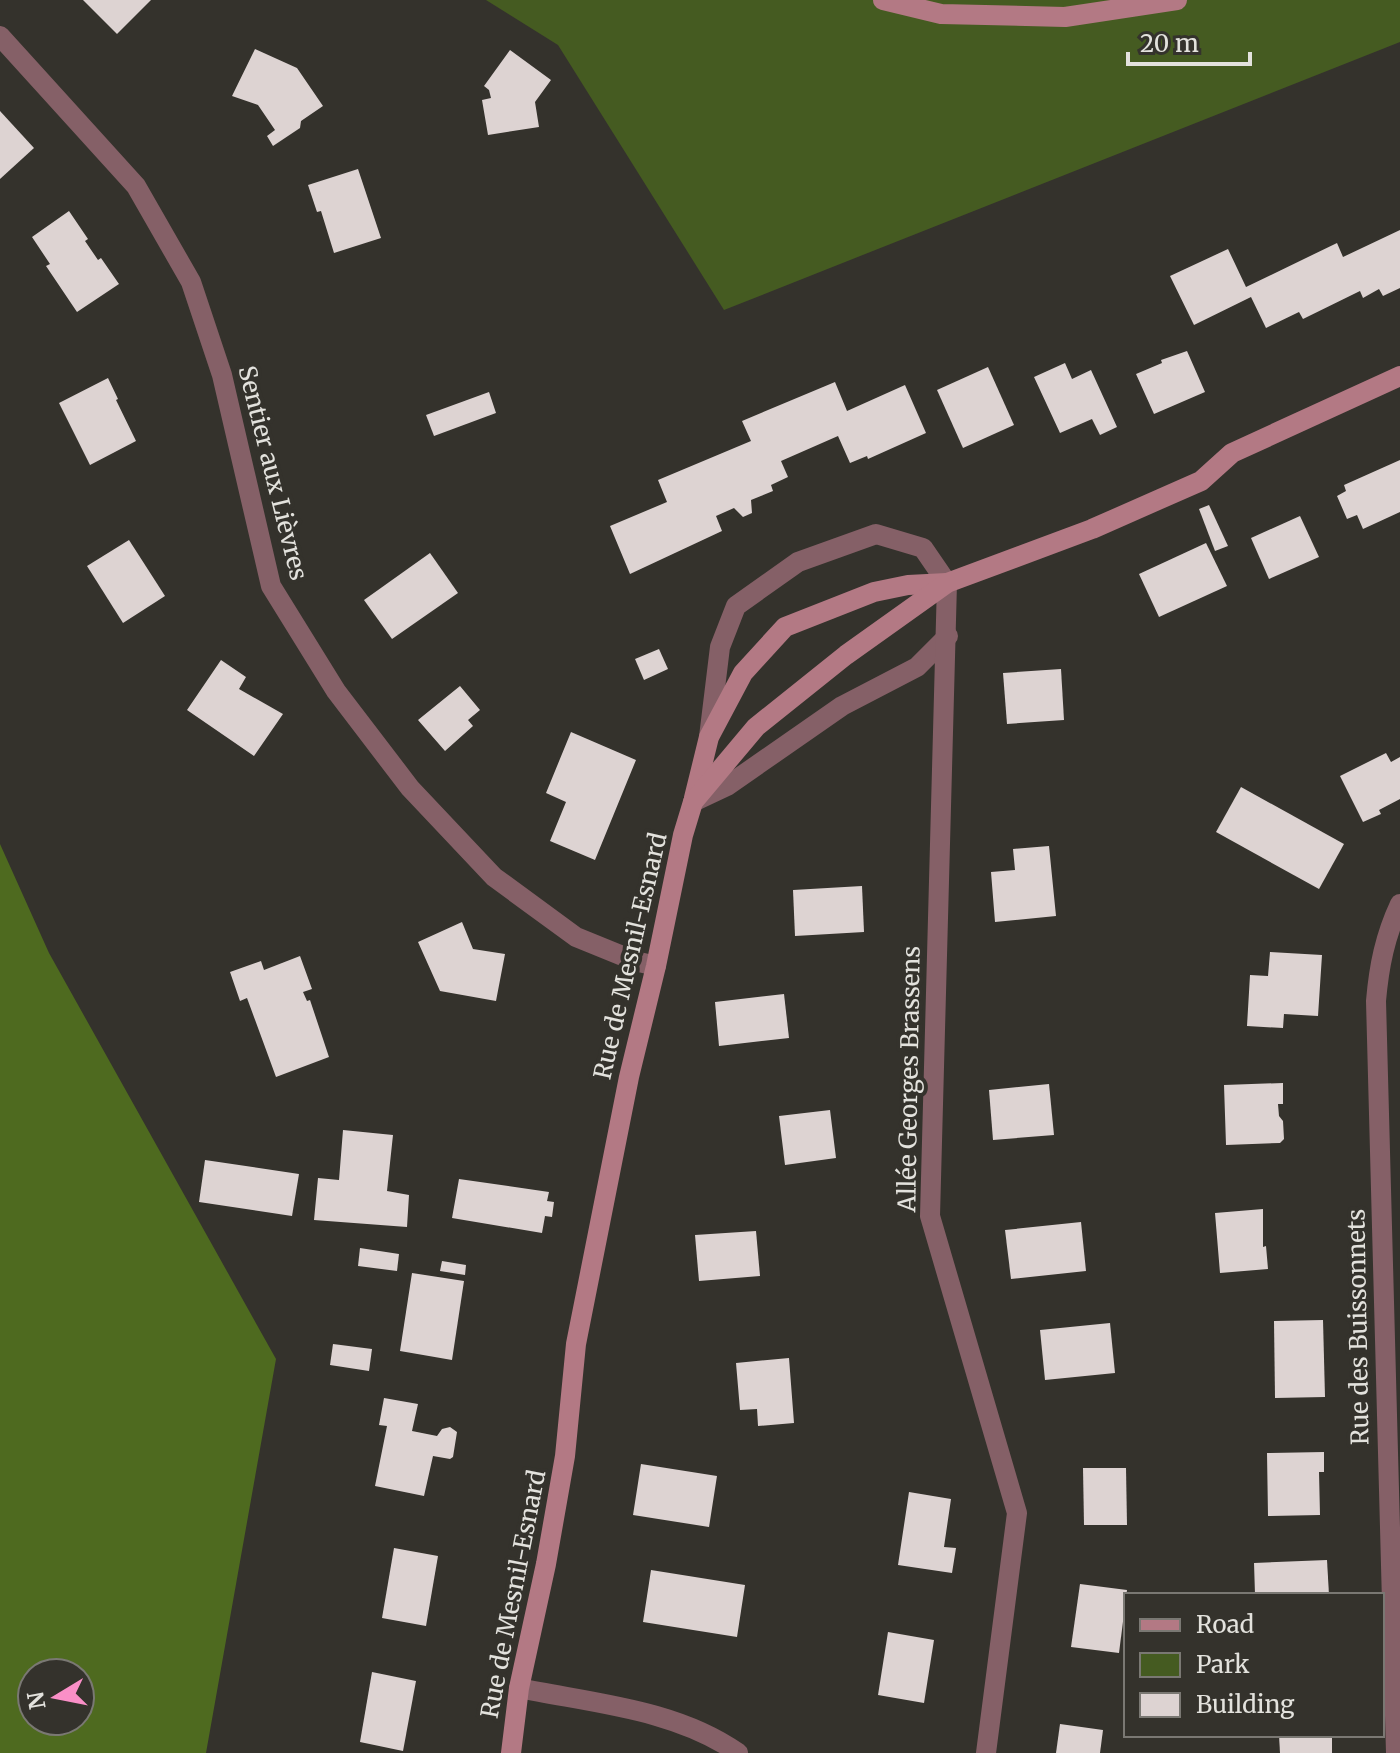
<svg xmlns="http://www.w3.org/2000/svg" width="1400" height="1753" viewBox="0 0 1400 1753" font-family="Merriweather,serif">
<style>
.green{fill:#455b21}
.forest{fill:#4e6a1f;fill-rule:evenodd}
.building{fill:#ddd3d2}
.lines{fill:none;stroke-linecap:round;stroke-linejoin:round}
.lane{stroke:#856067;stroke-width:20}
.street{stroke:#856067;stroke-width:20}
.secondary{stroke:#b37984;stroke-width:20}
.labels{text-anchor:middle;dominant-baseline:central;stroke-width:8;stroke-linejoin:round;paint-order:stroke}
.street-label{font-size:24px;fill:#e3e2dd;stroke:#34322c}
</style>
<rect width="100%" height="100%" fill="#34322c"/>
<path class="green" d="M486 0H1400V42L724 310 558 45Z"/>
<path class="forest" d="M0 844 49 953 276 1359 206 1753H0ZM32 1673H80V1721H32Z"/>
<g class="building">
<path d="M83 0H151L117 34Z"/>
<path d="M255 49 297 68 323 106 301 121 300 128 273 146 267 136 275 130 258 105 232 96Z"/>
<path d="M510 50 551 80 535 102 539 127 488 135 482 100 491 98 489 90 484 86Z"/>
<path d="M0 111 34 148 0 179Z"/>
<path d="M358 169 381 238 334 253 321 211 317 212 308 185Z"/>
<path d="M69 211 88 239 85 241 98 260 101 258 119 284 77 312 46 266 50 264 32 237Z"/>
<path d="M1400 230V288L1383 296 1379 289 1363 298 1360 291 1303 319 1299 312 1266 328 1251 297 1194 325 1170 276 1228 249 1246 287 1337 243 1343 257Z"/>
<path d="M1187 351 1205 392 1154 414 1136 374 1162 363 1161 360Z"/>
<path d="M1065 363 1072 379 1091 370 1117 427 1100 435 1092 419 1060 433 1034 377Z"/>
<path d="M988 367 1014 425 963 448 937 390Z"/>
<path d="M108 378 118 399 116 400 136 441 90 465 59 403Z"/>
<path d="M835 382 847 411 905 385 926 433 868 459 867 456 850 463 838 436 781 461 788 477 771 485 773 491 751 500 752 513 743 517 734 508 716 516 722 531 630 574 610 526 667 502 658 480 751 441 742 421Z"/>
<path d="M489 392 496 413 434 436 426 415Z"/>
<path d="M1400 460V512L1363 529 1357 515 1347 519 1337 496 1346 491 1344 485Z"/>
<path d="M1209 505 1228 546 1215 551 1199 509Z"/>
<path d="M1300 516 1319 557 1269 579 1251 538Z"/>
<path d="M129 540 165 596 123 623 87 566Z"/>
<path d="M1206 543 1227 586 1159 617 1139 574Z"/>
<path d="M430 553 458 593 392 639 364 600Z"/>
<path d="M659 649 668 669 644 680 635 659Z"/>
<path d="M221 660 246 677 239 689 283 714 254 756 187 710Z"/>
<path d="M1061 669 1064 720 1007 724 1003 673Z"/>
<path d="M460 686 480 710 468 720 473 726 445 751 418 720Z"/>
<path d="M571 732 636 760 595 860 550 841 566 802 546 793Z"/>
<path d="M1386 753 1391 762 1400 757V799L1379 810 1381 814 1363 822 1340 776Z"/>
<path d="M1241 787 1344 844 1319 889 1216 832Z"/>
<path d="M1049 846 1056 916 995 922 991 872 1015 870 1013 849Z"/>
<path d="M862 886 864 932 795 936 793 890Z"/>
<path d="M462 922 473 949 505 954 496 1001 440 991 418 942Z"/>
<path d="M1270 952 1322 955 1318 1016 1284 1014 1283 1028 1247 1026 1250 975 1268 976Z"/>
<path d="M300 956 312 989 303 992 307 1001 310 1000 329 1057 276 1077 247 998 240 1001 230 972 261 961 264 970Z"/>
<path d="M784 994 789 1038 719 1046 715 1002Z"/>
<path d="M1283 1083V1104H1278L1279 1116 1283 1121 1284 1139 1280 1143 1226 1145 1224 1085Z"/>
<path d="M1049 1084 1054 1135 993 1140 989 1090Z"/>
<path d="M830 1110 836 1158 785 1165 779 1116Z"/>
<path d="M343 1130 393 1135 387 1191 409 1195 407 1227 314 1220 318 1178 339 1180Z"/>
<path d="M205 1160 299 1174 292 1216 199 1202Z"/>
<path d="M459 1179 549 1192 547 1201 554 1202 552 1217 545 1216 542 1233 452 1218Z"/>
<path d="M1263 1209V1247L1266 1246 1268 1269 1220 1273 1215 1213Z"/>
<path d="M1081 1222 1086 1271 1011 1279 1005 1230Z"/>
<path d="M756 1231 760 1276 699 1281 695 1235Z"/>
<path d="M360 1248 399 1254 397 1271 358 1266Z"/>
<path d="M442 1261 466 1265 465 1275 440 1271Z"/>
<path d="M412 1273 464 1281 452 1360 400 1351Z"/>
<path d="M1323 1320 1325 1397 1275 1398 1274 1321Z"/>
<path d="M1110 1323 1115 1373 1045 1380 1040 1330Z"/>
<path d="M333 1344 372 1349 369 1371 330 1365Z"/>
<path d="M789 1358 794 1423 758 1426 757 1409 740 1410 736 1363Z"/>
<path d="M384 1398 418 1404 412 1431 437 1436 442 1429 450 1427 457 1432 453 1457 450 1459 433 1456 424 1496 375 1486 387 1426 379 1425Z"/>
<path d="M1324 1452V1472H1319L1320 1515 1268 1516 1267 1453Z"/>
<path d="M641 1464 717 1476 709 1527 633 1515Z"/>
<path d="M1083 1468H1126L1127 1525H1084Z"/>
<path d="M909 1492 951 1499 944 1547 956 1548 952 1573 898 1565Z"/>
<path d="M394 1548 438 1556 426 1626 382 1618Z"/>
<path d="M1327 1560 1329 1595H1255L1254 1563Z"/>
<path d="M651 1570 745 1585 737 1637 643 1622Z"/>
<path d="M1080 1584 1127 1590 1119 1653 1071 1647Z"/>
<path d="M888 1632 934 1640 924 1703 878 1695Z"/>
<path d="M372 1672 416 1681 403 1751 360 1742Z"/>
<path d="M1060 1724 1103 1730 1100 1753H1056Z"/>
<path d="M1279 1735H1332V1753H1280Z"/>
</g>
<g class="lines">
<g class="lane">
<path d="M709 737 720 647 736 606 798 562 876 534 923 548 947 583"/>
<path d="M693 802 727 786 842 706 917 667 948 636"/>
</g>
<g class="street">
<path d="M0 36 136 186 191 282 222 375 271 586 336 691 410 788 494 877 576 937 635 961 656 966"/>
<path d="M947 583 930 1216 1017 1513 986 1753"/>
<path d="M519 1688C591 1703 676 1709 738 1753"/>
<path d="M1396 1753 1376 1001C1379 966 1385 936 1400 904"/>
</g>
<g class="secondary">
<path d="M883 0 941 14 1065 17 1177 0"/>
<path d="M694 798 709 737 743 673 785 627 874 592 908 585 947 583"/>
<path d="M511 1753 519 1688 546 1564 565 1456 576 1344 629 1077 656 966 683 835 693 802 756 727 846 655 947 583 1092 529 1201 481 1232 453 1400 376"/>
</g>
</g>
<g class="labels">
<g class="street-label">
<text transform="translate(273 473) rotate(76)">Sentier aux Lièvres</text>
<text transform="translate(630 956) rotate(-77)">Rue de Mesnil-Esnard</text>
<text transform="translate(909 1079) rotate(-89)">Allée Georges Brassens</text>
<text transform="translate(1358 1327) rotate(-91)">Rue des Buissonnets</text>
<text transform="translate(513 1594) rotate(-79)">Rue de Mesnil-Esnard</text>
</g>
</g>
<rect x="1124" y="1593" width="260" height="144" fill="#34322c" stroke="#7a7873" stroke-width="2"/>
<rect x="1140" y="1619" width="40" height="12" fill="#b37984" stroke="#7a7873" stroke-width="2"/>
<text x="1196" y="1633" font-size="24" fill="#e3e2dd">Road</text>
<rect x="1140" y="1653" width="40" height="24" fill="#455b21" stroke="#7a7873" stroke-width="2"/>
<text x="1196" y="1673" font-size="24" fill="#e3e2dd">Park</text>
<rect x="1140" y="1693" width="40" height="24" fill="#ddd3d2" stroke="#7a7873" stroke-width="2"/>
<text x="1196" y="1713" font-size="24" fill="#e3e2dd">Building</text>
<g transform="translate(56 1697) rotate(260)"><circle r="38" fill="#34322c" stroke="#7a7873" stroke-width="2"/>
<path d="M0-6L14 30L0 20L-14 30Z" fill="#fa8fc7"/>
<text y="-12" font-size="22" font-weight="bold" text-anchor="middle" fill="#e3e2dd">N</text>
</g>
<path d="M1128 52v12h122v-12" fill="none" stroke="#e3e2dd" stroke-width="4"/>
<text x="1140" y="52" font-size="24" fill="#e3e2dd" stroke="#34322c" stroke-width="6" paint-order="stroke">20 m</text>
</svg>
